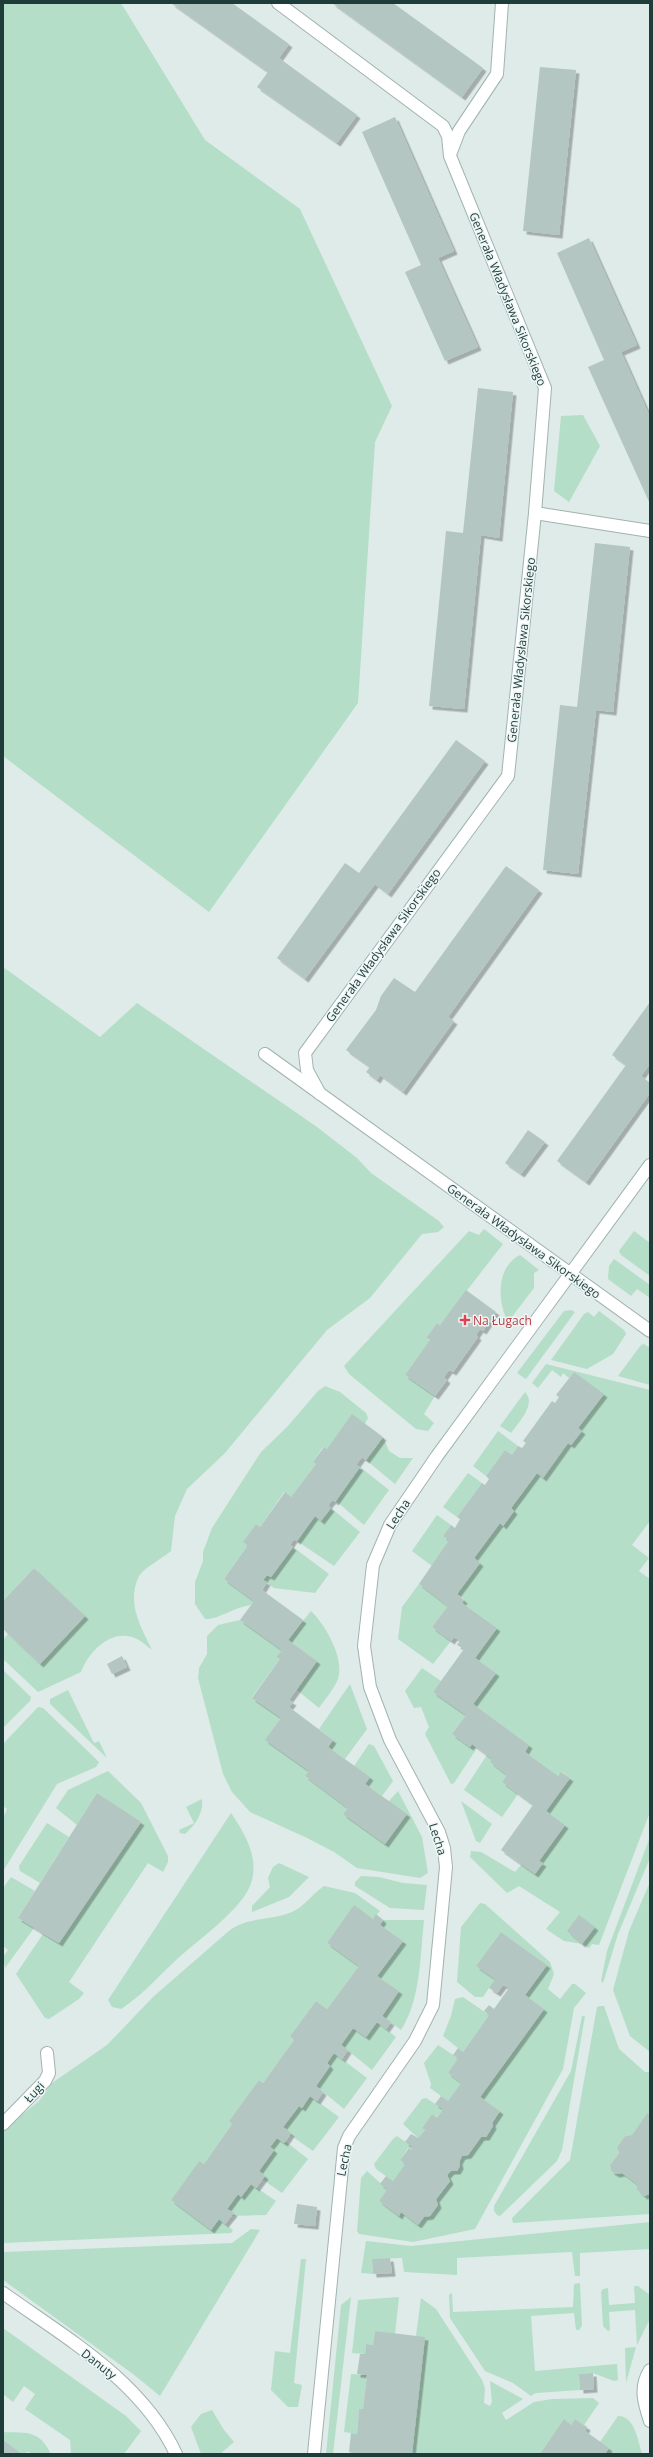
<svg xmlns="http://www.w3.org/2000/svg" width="653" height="2457" viewBox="0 0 653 2457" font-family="'Open Sans',sans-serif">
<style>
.green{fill:#b5dec8}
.building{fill:#b3c6c1;filter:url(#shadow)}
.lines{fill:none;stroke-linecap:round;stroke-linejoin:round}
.street-casing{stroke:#a1b3b0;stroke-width:14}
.street{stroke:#fff;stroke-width:12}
.health-dot{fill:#e0444e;stroke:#eef7f5;stroke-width:1.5}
.labels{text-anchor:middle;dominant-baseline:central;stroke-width:3;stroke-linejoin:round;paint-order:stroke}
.street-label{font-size:12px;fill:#1e3c3a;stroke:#eef7f5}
.health-label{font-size:12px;fill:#be3a42;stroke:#eef7f5;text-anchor:start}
</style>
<defs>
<filter id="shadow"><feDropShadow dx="3.5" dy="3.5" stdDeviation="0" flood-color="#0004"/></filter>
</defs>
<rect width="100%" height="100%" fill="#deebe8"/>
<g class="green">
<path d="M3 3H121L205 140 300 209 392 406 375 442 358 703 209 912 3 756Z"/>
<path d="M583 415 600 446 569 502 554 491 561 416Z"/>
<path d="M3 967 100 1037 137 1003 317 1127 357 1158 371 1173 439 1221 444 1227 438 1232 422 1234 370 1298 327 1330 225 1453 187 1489 175 1516 171 1551C164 1557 143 1569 139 1576 126 1603 141 1627 152 1650 148 1647 143 1642 137 1639 112 1627 89 1651 81 1672L38 1692 3 1659V1640L8 1634 40 1664 85 1616 34 1568 3 1601Z"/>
<path d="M484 1229 503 1244 440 1325 437 1323 426 1338 430 1341 405 1375 435 1396 424 1414 434 1423 428 1431 416 1429 349 1374 344 1366 469 1231 479 1235Z"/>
<path d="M634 1231 650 1243V1276L621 1255 619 1251Z"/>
<path d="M520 1255 539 1270 534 1273V1288L508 1322C497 1301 496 1267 520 1255Z"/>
<path d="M614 1259 650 1285V1298L637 1289 631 1296 608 1279 609 1266Z"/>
<path d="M571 1310 575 1312 526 1379 517 1373 564 1311Z"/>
<path d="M599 1311 624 1330 626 1334 613 1354 587 1369 551 1360 584 1314 588 1312 594 1317Z"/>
<path d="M644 1344 650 1348V1385L618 1376 641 1345Z"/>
<path d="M546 1364 650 1390V1521L632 1545 649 1558 639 1571 650 1579V1812L599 1945 592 1944 589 1948 582 1944 564 1941 546 1929 560 1912 519 1886 507 1893 470 1857 471 1851 481 1852 515 1872 522 1864 535 1873 543 1864 539 1861 565 1825 546 1811 570 1778 562 1772 558 1776 525 1752 529 1745 473 1704 496 1673 475 1658 497 1628 462 1603 464 1599 457 1594 480 1563 474 1558 500 1523 503 1526 514 1511 511 1508 537 1473 543 1477 568 1443 571 1445 581 1431 578 1428 603 1395 574 1372 569 1378 563 1373 561 1377 552 1370 538 1388 532 1383Z"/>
<path d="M325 1386 340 1392 366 1413 368 1418 365 1424 327 1449 323 1447 313 1462 316 1464 291 1497 284 1492 260 1527 256 1524 244 1541 248 1545 224 1579 254 1601 251 1605C235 1607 217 1620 205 1619L195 1604V1582L203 1561V1552L212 1528 261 1452 287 1427 318 1391Z"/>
<path d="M525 1392C537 1404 518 1423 511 1433L500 1426Z"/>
<path d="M498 1431 518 1446 512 1455 505 1450 486 1476 473 1466Z"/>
<path d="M383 1437 389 1451 400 1458H413L395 1484 366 1460Z"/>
<path d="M360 1467 389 1490 364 1525 336 1501Z"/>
<path d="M468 1473 482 1483 457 1517 443 1507Z"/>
<path d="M331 1508 360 1532 334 1566 297 1541 315 1516 321 1520Z"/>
<path d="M437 1515 451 1525 443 1536 449 1540 432 1566 412 1551Z"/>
<path d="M293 1547 329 1574 315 1593 274 1588 263 1580 267 1575 271 1577Z"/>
<path d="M419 1584 448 1606 432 1627 451 1641 433 1664 398 1639 402 1607Z"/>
<path d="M311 1611C325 1624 345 1659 338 1679 334 1689 325 1699 319 1708L297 1690 317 1661 288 1640Z"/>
<path d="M240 1620 282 1650 276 1657 280 1659 252 1697 281 1718 266 1740 309 1771 305 1776 348 1808 343 1814 389 1801 398 1791 422 1837 428 1873 420 1878 357 1868 334 1852 307 1838 250 1812 232 1792 223 1774 198 1678 199 1668 207 1654V1636L218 1625Z"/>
<path d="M422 1668 441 1681 433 1692 466 1715 452 1734 470 1747 472 1744 477 1748 454 1783 451 1784 425 1734 429 1727 421 1707 414 1708 405 1691Z"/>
<path d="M3 1670 31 1697 30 1701 3 1728Z"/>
<path d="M350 1684 367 1729 345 1759 328 1747 333 1740 319 1729Z"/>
<path d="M68 1690 94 1743 99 1741 107 1758 50 1704V1699Z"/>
<path d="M38 1707 43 1708 99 1762 96 1767 57 1784 3 1871V1818L7 1809 3 1806V1744Z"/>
<path d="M369 1744 374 1746 393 1781 382 1796 365 1784 370 1777 354 1766Z"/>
<path d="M487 1755 492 1759 490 1762 507 1775 502 1782 518 1794 502 1817 464 1790Z"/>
<path d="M108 1771 141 1803 168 1856V1862L163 1872 148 1863 69 1982 84 1993 79 1999 49 2019 45 2018 16 1974 43 1934 59 1943 140 1822 97 1793 77 1825 56 1808 68 1790Z"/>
<path d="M202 1799C204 1813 195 1825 185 1834L180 1833 179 1830 194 1823 186 1807Z"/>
<path d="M461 1801 492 1824 480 1843 476 1841Z"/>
<path d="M231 1813C245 1834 258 1855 252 1880 246 1908 193 1943 173 1963 156 1979 141 1996 121 2009L112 2007 108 2000Z"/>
<path d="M47 1823 69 1837 40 1883 20 1871 19 1866Z"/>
<path d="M650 1837V1858L618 1934 603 1983 601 1981 607 1951Z"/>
<path d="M279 1863 309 1877 289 1897 252 1912V1906L270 1887 268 1878 273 1867Z"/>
<path d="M361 1876 379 1877 403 1883 427 1885 424 1910 390 1908 355 1886V1882Z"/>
<path d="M11 1877 35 1891 18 1918 34 1928 5 1968 3 1957 8 1950 3 1946V1888Z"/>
<path d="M650 1882V2052L630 2036 613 1990 629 1931Z"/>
<path d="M324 1886 355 1893 380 1911 373 1919 354 1906 327 1943 359 1966 327 2009 316 2001 290 2036 294 2040 263 2083 259 2080 229 2121 232 2124 204 2164 199 2161 171 2200 211 2229 219 2219 233 2230 231 2233 3 2243V2130L39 2101 52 2083 107 2045 153 1997 230 1930C250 1916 271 1921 292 1912 305 1906 313 1893 324 1886Z"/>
<path d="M480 1903 485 1904 550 1962 554 1974 548 1989 560 1999 572 1984H575L586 1993 574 2008 563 2069 475 2229 413 2242 359 2234 357 2231 361 2178 367 2171 387 2189 379 2201 399 2215 401 2212 418 2224 450 2181 447 2175 451 2171H457L462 2156 468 2155 481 2137H486L493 2126 492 2123 500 2111 480 2097 544 2009 525 1995 547 1965 501 1932 476 1966 495 1979 483 1997H475L457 1982 461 1927Z"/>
<path d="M383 1920H424C420 1956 421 1999 401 2030L382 2016 399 1991 377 1976 403 1941 380 1925Z"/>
<path d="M463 1997 489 2015 463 2052 443 2036 451 2016 455 1999Z"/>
<path d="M600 2006H604L619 2049 645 2072H650V2115L647 2113 632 2135 625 2136 617 2147 619 2153 610 2165 611 2171 616 2174 622 2173 637 2184V2190L644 2196 650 2194V2214L513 2223 512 2218 570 2160 597 2007Z"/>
<path d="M582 2016H585L562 2150 557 2161 500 2216 497 2215 494 2211V2206L571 2071Z"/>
<path d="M377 2022 396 2037 372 2070 341 2045 353 2028 366 2037Z"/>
<path d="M438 2045 458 2058 448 2073 461 2083 448 2101 430 2088 431 2084 424 2063Z"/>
<path d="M334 2053 367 2078 344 2109 316 2086 330 2066 327 2063Z"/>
<path d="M310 2096 339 2117 313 2151 290 2135 291 2133 283 2127 299 2106 302 2108Z"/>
<path d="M426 2098 443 2109 437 2118 432 2114 422 2128 425 2130 418 2138 403 2124 422 2099Z"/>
<path d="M397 2136 413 2147 411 2150 408 2148 400 2160 405 2164 393 2181 376 2169 374 2164 393 2139Z"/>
<path d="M277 2138 284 2143 285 2141 308 2159 282 2193 262 2179 265 2176 259 2171 274 2150 270 2147Z"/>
<path d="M251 2184 276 2201 266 2215 232 2216 233 2213 227 2209 238 2194 241 2197Z"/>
<path d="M650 2222V2249L580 2253V2276H575L572 2252 457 2258V2275L404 2272 402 2258 372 2259 373 2274 361 2273 366 2241 411 2246Z"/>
<path d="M251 2229 260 2230 160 2396 133 2374 3 2280V2252L232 2243Z"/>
<path d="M301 2259H306L294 2383 302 2385 298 2407H288L271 2390 275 2351 290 2353Z"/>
<path d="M580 2283 582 2326 579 2330H576L574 2313 531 2316 535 2371 617 2364 618 2380 614 2381 593 2373 579 2374 580 2390 536 2393 531 2396 513 2383 485 2371 450 2318 449 2295 452 2293 453 2312 573 2307 574 2284Z"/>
<path d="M634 2286H638L650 2295V2319L637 2345 635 2310 609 2312 610 2330 608 2331 603 2326 601 2292 603 2289 608 2288 609 2305 635 2303Z"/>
<path d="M351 2297 333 2454H326L341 2305Z"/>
<path d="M399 2297 395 2334 375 2331 373 2345 366 2344 365 2354 352 2353 358 2300Z"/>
<path d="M421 2298 436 2309 482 2380 485 2388 484 2403 490 2406 492 2402 490 2381 523 2399 502 2413 506 2420 534 2402 552 2399 593 2398 599 2403 584 2425 575 2419 571 2425 564 2420 540 2454H412L416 2336Z"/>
<path d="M3 2328 126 2416 141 2431 124 2454H71L70 2440 25 2409 35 2394 24 2386 13 2402 3 2394Z"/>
<path d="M636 2347 626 2383 625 2348Z"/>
<path d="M351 2374 367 2375 363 2409H359L357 2434 344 2432Z"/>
<path d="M212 2410 224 2430 234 2442 220 2454H201L191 2427 201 2414Z"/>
<path d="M618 2416C635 2416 638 2441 642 2454H605L609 2448 600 2442Z"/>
<path d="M3 2432C28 2433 39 2430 51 2454H32L28 2452 22 2454 3 2440Z"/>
</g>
<g class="building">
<path d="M171 3H232L289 44 279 58 357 115 337 143 257 87 268 72Z"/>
<path d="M332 3H393L483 68 462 97Z"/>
<path d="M540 67 576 70 559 235 523 231Z"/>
<path d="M395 117 454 251 438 258 478 347 445 361 405 272 421 265 362 132Z"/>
<path d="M589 238 637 345 621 352 650 417V504L588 367 604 360 557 253Z"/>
<path d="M478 388 513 392 499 538 481 535 464 709 429 706 446 531 463 533Z"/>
<path d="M595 543 630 547 613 712 596 710 578 874 543 870 560 705 577 707Z"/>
<path d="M456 740 485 761 388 894 375 884 305 979 277 958 345 863 359 873Z"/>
<path d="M506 866 539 890 448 1017 454 1021 403 1092 380 1075 377 1080 366 1072 370 1067 346 1050 376 1010 381 996 394 978 415 992Z"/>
<path d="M650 1002V1064L641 1076 650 1083V1093L586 1182 557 1161 626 1065 612 1055Z"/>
<path d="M528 1130 545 1142 521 1174 505 1163Z"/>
<path d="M466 1290 496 1312 483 1331 480 1329 476 1335 478 1337 453 1372 449 1370 444 1377 447 1380 435 1396 405 1375 430 1340 426 1338 437 1323 440 1325Z"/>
<path d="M574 1372 604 1394 578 1428 582 1431 571 1445 568 1443 543 1478 537 1473 511 1508 514 1511 503 1526 500 1523 474 1558 480 1563 457 1594 464 1600 462 1603 497 1628 475 1658 496 1673 473 1704 529 1745 525 1752 558 1776 561 1772 570 1778 546 1811 565 1825 539 1861 543 1863 535 1874 501 1850 533 1805 502 1782 507 1775 490 1762 492 1759 472 1744 470 1747 452 1734 466 1715 433 1692 464 1649 457 1645 460 1641 454 1637 451 1641 432 1627 448 1606 419 1584 449 1540 443 1536 451 1525 455 1528 460 1519 457 1517 482 1483 485 1485 489 1479 486 1476 505 1450 512 1455 518 1446 522 1448 526 1443 523 1441 552 1401 555 1403 559 1397 556 1395Z"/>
<path d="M352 1414 383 1437 366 1460 362 1457 356 1465 360 1467 335 1502 333 1500 330 1503 328 1506 331 1508 321 1521 315 1516 297 1541 294 1539 290 1545 293 1547 271 1577 267 1575 263 1580 267 1582 262 1590 303 1620 288 1640 317 1661 289 1700 293 1702 289 1707 333 1740 328 1747 370 1777 365 1784 407 1814 385 1844 343 1814 348 1808 305 1776 309 1771 265 1740 281 1718 252 1698 280 1659 276 1657 282 1650 240 1620 254 1601 224 1579 248 1545 243 1542 256 1524 260 1527 285 1492 291 1497 316 1464 313 1462 324 1447 327 1449Z"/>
<path d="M34 1568 85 1616 40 1664 3 1629V1601Z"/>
<path d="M122 1656 127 1667 112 1674 107 1664Z"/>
<path d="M97 1793 141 1822 59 1943 18 1918Z"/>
<path d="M354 1905 373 1919 376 1914 383 1920 380 1925 403 1941 377 1976 399 1991 382 2016 391 2022 386 2029 377 2022 366 2037 353 2028 341 2045 348 2050 342 2059 334 2053 327 2063 330 2066 316 2086 323 2092 317 2101 310 2096 302 2108 299 2106 283 2127 291 2133 288 2138 284 2143 277 2138 270 2147 274 2150 259 2171 265 2176 256 2188 251 2184 241 2197 238 2194 227 2209 234 2213 229 2219 225 2224 219 2219 211 2230 171 2200 199 2161 204 2164 232 2124 229 2121 259 2080 263 2083 294 2040 290 2036 316 2001 327 2009 359 1966 327 1943Z"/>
<path d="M579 1915 595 1927 582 1944 567 1931Z"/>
<path d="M501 1932 547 1965 525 1995 544 2009 480 2097 500 2111 492 2123 493 2126 486 2137H481L468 2155 462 2156 459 2161 460 2166 457 2171H451L447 2175 450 2181 436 2199 438 2205 430 2216 424 2217 418 2225 401 2212 399 2216 379 2201 387 2189 380 2184 386 2176 393 2181 405 2164 400 2160 409 2148 411 2150 413 2147 405 2142 411 2134 418 2138 425 2130 422 2128 432 2114 437 2118 443 2109 435 2104 441 2096 448 2101 461 2083 448 2073 458 2058 453 2055 458 2048 463 2052 489 2015 484 2011 489 2005 494 2009 509 1988 503 1985 497 1993 489 1988 495 1979 476 1966Z"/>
<path d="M647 2113 650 2115V2194L644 2196 637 2190V2184L622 2173 616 2174 611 2171 610 2165 619 2153 617 2147 625 2136 632 2135Z"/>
<path d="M297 2204 317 2207 315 2226 294 2224Z"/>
<path d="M390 2258 392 2273 373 2274 372 2259Z"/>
<path d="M375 2331 425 2337 412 2454H355L349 2452 351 2433 357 2434 359 2409H363L367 2375 357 2374 360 2354H365L366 2344 373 2345Z"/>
<path d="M593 2373 594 2389 580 2390 579 2374Z"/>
<path d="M564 2419 571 2425 575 2419 587 2427 585 2431 609 2448 605 2454H540Z"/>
<path d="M3 2440 22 2454H3Z"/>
</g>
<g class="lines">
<g class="street-casing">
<g id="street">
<path d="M278 3 443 126 448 136 450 156 545 388 535 513 508 776 305 1053 307 1070 320 1094"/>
<path d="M451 152 459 131 497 74 502 3"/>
<path d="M535 513 650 531"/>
<path d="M265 1054 650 1331"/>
<path d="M3 2124 45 2081 49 2073 47 2053"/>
<path d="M3 2293C66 2338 142 2381 176 2454"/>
<path d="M650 2370C639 2387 644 2403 650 2421"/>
<path d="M314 2454 344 2148 349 2136 415 2041 433 2005 446 1867 444 1848 439 1832 390 1740 370 1687 364 1646 373 1565 390 1525 437 1456 650 1165"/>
</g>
</g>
<use href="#street" class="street"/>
</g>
<path class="health-dot" d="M463 1314h4v4h4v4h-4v4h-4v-4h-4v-4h4z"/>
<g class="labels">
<g class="street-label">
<text transform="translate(508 299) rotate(68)">Generała Władysława Sikorskiego</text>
<text transform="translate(521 650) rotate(-84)">Generała Władysława Sikorskiego</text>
<text transform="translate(383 945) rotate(-54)">Generała Władysława Sikorskiego</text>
<text transform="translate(524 1241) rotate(36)">Generała Władysława Sikorskiego</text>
<text transform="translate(398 1514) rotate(-57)">Lecha</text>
<text transform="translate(438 1839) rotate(72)">Lecha</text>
<text transform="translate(34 2092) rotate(-47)">Ługi</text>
<text transform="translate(344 2160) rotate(-78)">Lecha</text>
<text transform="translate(99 2364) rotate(38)">Danuty</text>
</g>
<g class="health-label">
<text x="473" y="1320">Na Ługach</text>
</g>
</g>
<rect width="653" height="2457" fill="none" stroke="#1e3c3a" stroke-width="8"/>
</svg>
